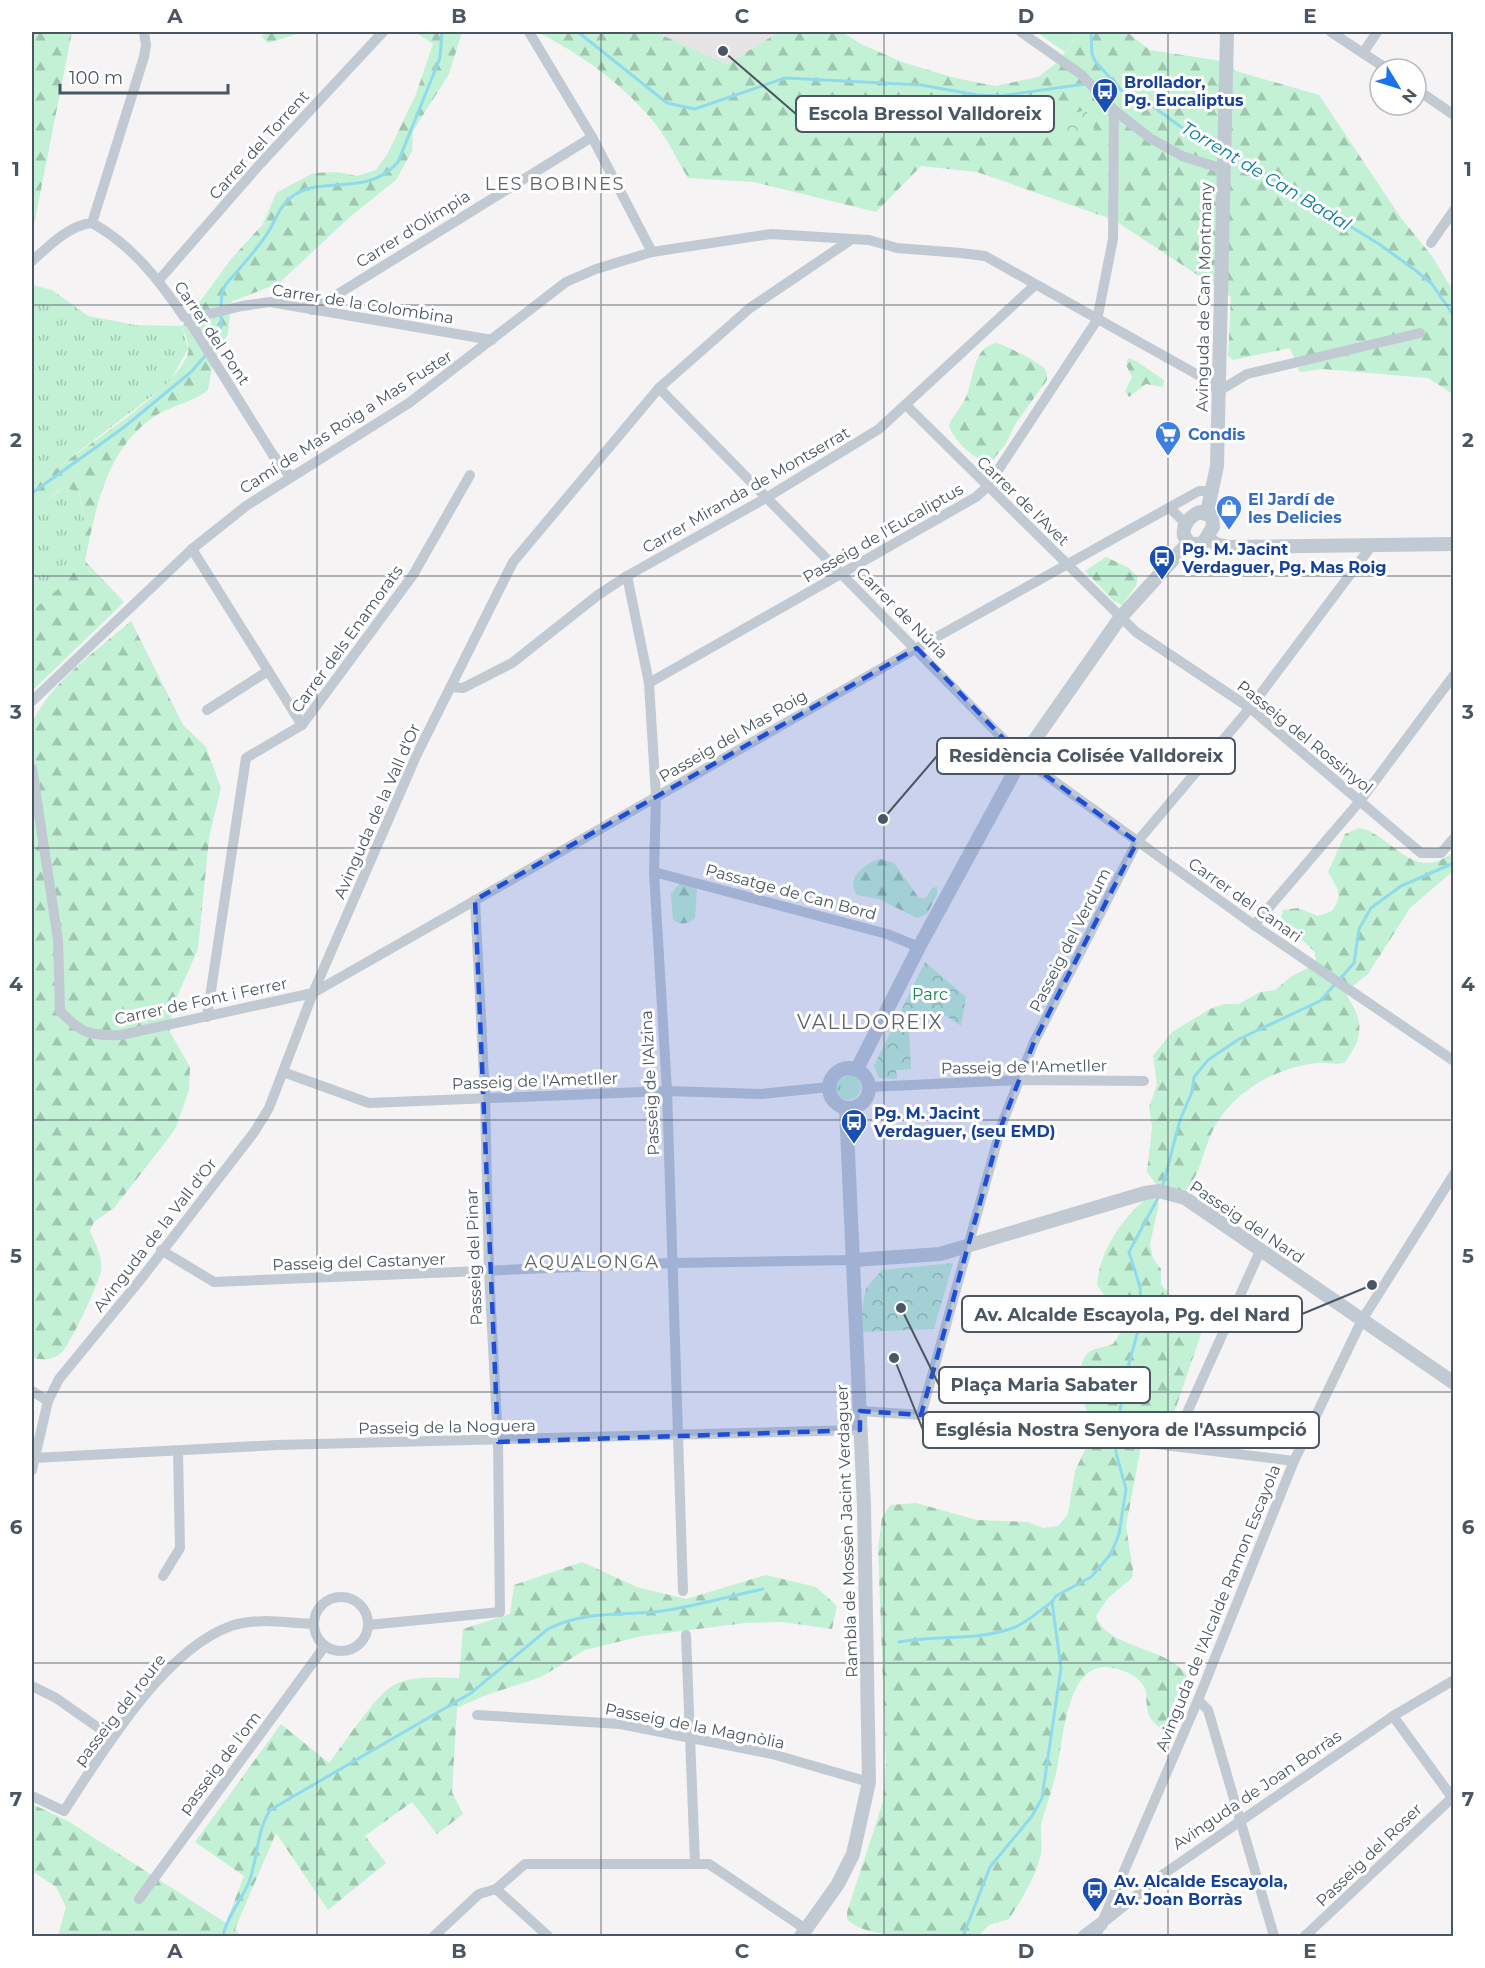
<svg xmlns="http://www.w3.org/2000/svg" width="1485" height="1968" viewBox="0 0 1485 1968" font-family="Montserrat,sans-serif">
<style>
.education{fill:#e6e4e5}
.grass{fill:url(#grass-tufts)}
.forest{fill:url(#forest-firs)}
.park{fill:url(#park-crowns)}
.garden{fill:#c3f1d5}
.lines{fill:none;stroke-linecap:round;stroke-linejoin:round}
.stream{stroke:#90daee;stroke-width:3}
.minor{stroke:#c1cad2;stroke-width:10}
.tertiary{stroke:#c1cad2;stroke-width:14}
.marked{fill:#1d4ed8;fill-opacity:0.2;stroke:#1d4ed8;stroke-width:4.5;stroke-dasharray:12 8;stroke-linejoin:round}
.grid{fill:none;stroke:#4a5661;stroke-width:1.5;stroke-opacity:0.55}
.labels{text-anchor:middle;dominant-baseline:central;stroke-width:6;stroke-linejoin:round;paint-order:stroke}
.transit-label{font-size:16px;font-weight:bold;fill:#164399;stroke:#fff;text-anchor:start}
.street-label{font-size:16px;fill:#4a5661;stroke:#fff}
.shop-label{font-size:16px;font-weight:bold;fill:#366cbe;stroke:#fff;text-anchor:start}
.park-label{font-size:16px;fill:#17864f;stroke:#fff}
.water-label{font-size:18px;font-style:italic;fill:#0c7c9b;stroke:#fff}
.neighbourhood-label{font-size:18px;letter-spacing:1.5px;fill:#5f6368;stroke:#fff}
.quarter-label{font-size:20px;letter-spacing:1.5px;fill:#5f6368;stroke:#fff}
.leader{fill:none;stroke:#4a5661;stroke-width:2}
.callout-dot{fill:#4a5661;stroke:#fff;stroke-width:2}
.callout{fill:#fff;stroke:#4a5661;stroke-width:2}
.callout-label{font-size:18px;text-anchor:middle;font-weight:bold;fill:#4a5661}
.neatline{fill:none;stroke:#4a5661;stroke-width:2}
.grid-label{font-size:20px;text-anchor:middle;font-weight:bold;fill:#4a5661}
</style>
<defs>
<pattern id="grass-tufts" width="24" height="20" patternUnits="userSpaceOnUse" patternTransform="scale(1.5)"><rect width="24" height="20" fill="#c3f1d5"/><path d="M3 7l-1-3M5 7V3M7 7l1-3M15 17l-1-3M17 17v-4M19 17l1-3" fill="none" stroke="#a0c6b0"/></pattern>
<pattern id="forest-firs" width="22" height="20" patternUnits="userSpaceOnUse" patternTransform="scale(1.5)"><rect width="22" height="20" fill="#c3f1d5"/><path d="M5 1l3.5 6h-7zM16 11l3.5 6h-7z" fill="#a0c6b0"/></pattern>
<pattern id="park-crowns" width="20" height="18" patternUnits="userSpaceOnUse" patternTransform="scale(1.5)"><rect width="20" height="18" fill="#c3f1d5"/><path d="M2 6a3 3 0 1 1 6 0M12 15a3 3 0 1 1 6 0" fill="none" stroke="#a0c6b0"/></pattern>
</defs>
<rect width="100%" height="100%" fill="#f5f3f3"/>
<path class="education" d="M655 32H779L727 64Z"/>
<g class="grass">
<path d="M32 285 52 290 88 316 135 325 182 326 188 349 169 383 52 472 32 481Z"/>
<path d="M70 487 78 492C86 513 87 545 78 566 69 584 47 598 32 611V514C47 507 52 490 70 487Z"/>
<circle cx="848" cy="1087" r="13"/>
</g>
<g class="forest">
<path d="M32 32H72L32 235Z"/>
<path d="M268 32H303L268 43 261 36Z"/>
<path d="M415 32H462L449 74 413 131 412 151 396 180 351 216 279 283 231 302 228 334 213 361 208 390C192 403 172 405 155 416 106 449 96 507 85 561L124 602 32 691V611C44 600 60 589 71 576 87 554 87 517 79 493 54 478 51 506 32 514V481L52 472C84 447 177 389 188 353 190 345 185 334 182 326L232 258 263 224 276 193 313 173 337 172 357 176 376 170 388 153 416 94 433 44Z"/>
<path d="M537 32H655L727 64 779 32H842L861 44 902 62 955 78 995 86 1038 77 1059 61 1080 32H1127L1150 50 1227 62 1236 71 1319 95 1401 218 1432 256 1453 291V394L1428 378 1323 369 1300 372 1290 348 1233 360 1228 356 1231 297 1114 220 977 172 921 166 876 212 754 182 688 178C678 161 669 142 657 126 627 87 580 53 537 32Z"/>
<path d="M997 343C1005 345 1042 364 1046 370 1047 373 1047 377 1047 380L1016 423 1005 445 990 463C974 460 954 441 949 426 952 415 962 407 966 397 974 380 972 346 997 343Z"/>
<path d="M1128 358 1136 361 1164 380 1163 387 1146 384 1129 397 1125 391 1132 377 1126 365Z"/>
<path d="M1106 557 1129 568 1138 577 1136 586 1122 605 1114 601 1085 571Z"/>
<path d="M131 621 183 725 206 747 221 788 209 838 198 949 172 1008 170 1032 190 1067 189 1090 176 1127 164 1144 114 1208 94 1222 90 1231C95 1243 103 1257 101 1271 99 1283 71 1343 62 1352 54 1360 42 1361 32 1357V723C52 681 96 651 131 621Z"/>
<path d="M1359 828C1391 833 1413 885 1453 852V871L1410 908 1368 974 1346 991C1347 998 1351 1001 1354 1008 1365 1030 1358 1045 1344 1063 1334 1065 1326 1062 1316 1063 1274 1068 1231 1093 1212 1132 1203 1152 1200 1174 1186 1191L1159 1188 1147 1172 1152 1127 1149 1107 1157 1085 1153 1056 1172 1032 1210 1009 1224 1004H1239L1260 992 1275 990 1292 976 1312 966 1316 960 1315 952 1284 923 1281 917 1283 910 1298 908 1318 916 1332 911C1344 895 1337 887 1328 872L1345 834Z"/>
<path d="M880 859 894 863 919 898H926L932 888 937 887V894L927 914 917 918 879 899 857 895C845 878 865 863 880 859Z"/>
<path d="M680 883 697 888 695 918C689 924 679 926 673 919L671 894Z"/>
<path d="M1146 1199H1154L1159 1204 1150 1244 1153 1258 1161 1269V1284L1175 1302 1199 1321 1201 1334 1170 1425 1162 1435 1147 1437 1142 1441 1126 1526 1133 1570 1132 1578 1108 1598 1096 1616C1107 1651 1177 1646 1190 1682 1190 1702 1182 1724 1162 1729 1145 1718 1147 1708 1146 1690 1140 1677 1127 1671 1113 1668 1068 1658 1064 1734 1058 1763 1055 1783 1047 1802 1042 1821 1039 1831 1043 1842 1041 1853 1036 1878 1022 1898 1009 1919L989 1925 978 1936C948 1936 866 1942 847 1919V1912L883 1802 886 1764 878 1548 882 1518 890 1505 916 1503 977 1520 1028 1522 1043 1528 1058 1526 1068 1514 1075 1471 1094 1431C1087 1413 1071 1372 1087 1354 1093 1347 1105 1348 1113 1344L1125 1326 1122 1313 1111 1304 1097 1285C1099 1254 1121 1218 1146 1199Z"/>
<path d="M582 1562 637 1587 686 1599 766 1575 816 1587 837 1606 832 1629 783 1622 745 1623 642 1636 585 1650 541 1677 481 1697 457 1708 452 1792 463 1814 437 1834 412 1802 365 1836 386 1863 328 1910 276 1833 235 1929 241 1936H58L66 1907 56 1887 32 1871V1804L68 1821 226 1923 244 1876 195 1842 281 1724 329 1763C343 1745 376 1694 394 1685 413 1675 439 1678 459 1678L463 1629 510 1614 514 1585Z"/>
</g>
<g class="park">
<path d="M1085 110 1091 117 1094 130 1085 133 1071 130 1062 136 1051 130 1046 122Z"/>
<path d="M925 962 966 997 961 1026 940 1012C930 1011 922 1016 921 1027L909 1030 911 1069 896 1070 897 1079 879 1078 874 1066Z"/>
<path d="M953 1263 934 1329 858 1332 866 1288 882 1270Z"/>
</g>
<path class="garden" d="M1036 32H1080L1065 52Z"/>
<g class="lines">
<g class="stream">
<path d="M578 32 667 103 695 109 785 78 921 85 977 95 1000 96 1085 84"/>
<path d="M1091 32 1092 54 1095 61 1121 90 1147 102 1181 127 1219 146"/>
<path d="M1095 84 1114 83"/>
<path d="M1228 151 1379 244 1415 270 1432 284 1454 316"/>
<path d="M221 307 222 292 226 284C240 268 255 252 267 234 277 219 279 204 296 194 325 176 368 197 398 162L440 58 442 32"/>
<path d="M210 350 221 327V314"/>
<path d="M32 493 123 428 191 372 206 355"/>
<path d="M1163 1185 1180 1120 1192 1092 1194 1077 1208 1060 1239 1039 1320 1001 1354 963 1359 929 1371 908 1401 886 1454 863"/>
<path d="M899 1642C936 1635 977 1641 1013 1628 1027 1623 1040 1610 1052 1602"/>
<path d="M223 1936C227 1916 241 1901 249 1882 258 1858 256 1833 270 1810L471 1693 548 1629C585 1610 623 1616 662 1611 696 1606 730 1596 763 1589"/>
<path d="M963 1936 990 1867 1032 1816 1042 1798 1061 1668 1052 1602 1056 1596 1091 1577 1111 1554 1119 1534 1126 1489 1116 1453V1432L1128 1367 1142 1316 1140 1287 1129 1252 1158 1198"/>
</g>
<g class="minor">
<path d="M529 32 592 137 652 252"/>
<path d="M1021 32 1082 75 1114 110 1150 138 1182 156 1223 169"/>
<path d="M1331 32 1387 69"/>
<path d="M1363 53 1377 32"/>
<path d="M1416 89 1454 115"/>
<path d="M92 223C131 244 160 281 184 317L188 319 273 455 290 476"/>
<path d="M92 223 144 57 146 45 144 32"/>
<path d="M1431 243 1454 210"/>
<path d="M32 261C49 246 69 225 92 223"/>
<path d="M159 280 260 164 383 32"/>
<path d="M312 310 592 137"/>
<path d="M188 319 242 306 270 302 492 340"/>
<path d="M659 388 1022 758 1254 925 1454 1061"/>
<path d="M906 405 1136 632 1250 708 1421 853H1441L1454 838"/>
<path d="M1170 508 1186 524"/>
<path d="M192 549 302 725"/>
<path d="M627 576 649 683 656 797 654 872 667 1091 683 1591"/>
<path d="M649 683 976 497 987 487 1097 320 1113 239 1114 110"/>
<path d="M451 687 463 688 512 663 598 595 627 576 766 498 879 429 1035 285"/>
<path d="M32 701 192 549 246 506 409 403 566 282 596 269 652 252 771 234 869 240 897 248 961 253 985 256 1207 380 1219 391 1247 374 1420 333"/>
<path d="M207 710 268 671"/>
<path d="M32 768 58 940 60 1011C82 1034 90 1036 121 1035L313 993 917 648 1199 491H1214"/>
<path d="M654 872 887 934 919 947"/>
<path d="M1254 925 1360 801 1454 675"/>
<path d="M207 1017 246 758 302 725 413 575 470 475"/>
<path d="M283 1072 369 1103 667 1091 761 1094 829 1087"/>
<path d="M869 1087 1019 1080 1144 1081"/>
<path d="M161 1250 214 1282 672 1263 854 1260"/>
<path d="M32 1391 48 1401"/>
<path d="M860 1411 921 1415 1090 1436"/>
<path d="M921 1415 1002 1124 1034 1042 1137 842 1250 708 1373 544"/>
<path d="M1148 1443 1294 1461"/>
<path d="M1172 1446 1261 1249"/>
<path d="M34 1458 277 1445 860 1430"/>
<path d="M32 1470 48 1401 59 1379 141 1279 255 1131 269 1108 313 993 417 754 513 562 659 388 750 308 852 239"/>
<path d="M163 1576 180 1548 178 1451"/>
<circle cx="341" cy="1624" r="27"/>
<path d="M368 1625 500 1612 498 1442 489 1271 485 1098 475 900"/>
<path d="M686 1635 695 1863"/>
<path d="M32 1686 56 1698 113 1738"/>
<path d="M1198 1700 1208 1710 1274 1936"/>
<path d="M477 1715 620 1724 772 1754 869 1782"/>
<path d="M1393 1716 1451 1796"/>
<path d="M32 1796 64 1811C102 1753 163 1650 231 1626 257 1617 288 1623 314 1624"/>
<path d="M496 1889 548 1936"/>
<path d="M139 1899 325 1646"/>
<path d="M1104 1922 1165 1873 1393 1716 1454 1680"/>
<path d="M434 1936 479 1894 496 1889 525 1864H709L807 1930"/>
<path d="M1096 1936 1198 1700 1294 1461 1362 1320 1454 1174"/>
<path d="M1305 1936 1454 1796"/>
</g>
<g class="tertiary">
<path d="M1200 512 1212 516 1213 527 1203 543 1191 545 1184 536C1182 525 1190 516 1200 512Z"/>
<path d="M1207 512 1217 466 1227 32"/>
<path d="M1208 539 1218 545 1229 547 1454 544"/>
<circle cx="849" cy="1088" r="20"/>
<path d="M857 1069 919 947 1022 758 1120 618 1188 543"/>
<path d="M854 1260 940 1254 1145 1193 1159 1191 1185 1198 1454 1383"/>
<path d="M801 1936 838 1884 853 1854 869 1782 864 1506 846 1108"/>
<path d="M1085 1936 1101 1924"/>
</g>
</g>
<path class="marked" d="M917 648 1022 758 1137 842 1034 1042 1002 1124 921 1415 860 1411V1430L498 1442 475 900Z"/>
<path class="grid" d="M317 32V1936M601 32V1936M884 32V1936M1168 32V1936M32 305H1454M32 576H1454M32 848H1454M32 1120H1454M32 1392H1454M32 1663H1454"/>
<defs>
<g id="bus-pin" transform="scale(1.35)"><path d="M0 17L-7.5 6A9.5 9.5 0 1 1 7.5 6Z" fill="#1a4fb4" stroke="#fff"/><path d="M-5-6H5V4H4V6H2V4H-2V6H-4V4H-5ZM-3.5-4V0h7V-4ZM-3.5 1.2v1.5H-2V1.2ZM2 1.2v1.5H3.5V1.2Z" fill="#fff"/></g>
<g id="supermarket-pin" transform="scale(1.35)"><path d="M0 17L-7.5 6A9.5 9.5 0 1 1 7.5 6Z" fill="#3f7fe0" stroke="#fff"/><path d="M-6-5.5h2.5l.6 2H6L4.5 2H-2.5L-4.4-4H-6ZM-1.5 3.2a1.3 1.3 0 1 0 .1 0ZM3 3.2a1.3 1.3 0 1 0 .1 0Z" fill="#fff"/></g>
<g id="shop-pin" transform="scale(1.35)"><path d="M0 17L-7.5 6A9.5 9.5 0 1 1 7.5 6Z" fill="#3f7fe0" stroke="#fff"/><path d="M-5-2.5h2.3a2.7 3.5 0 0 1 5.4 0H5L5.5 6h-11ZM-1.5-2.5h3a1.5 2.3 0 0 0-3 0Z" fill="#fff"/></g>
</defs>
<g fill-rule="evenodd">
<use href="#bus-pin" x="1105" y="91"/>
<use href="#supermarket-pin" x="1168" y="434"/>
<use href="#shop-pin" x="1229" y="508"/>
<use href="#bus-pin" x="1162" y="558"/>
<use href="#bus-pin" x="854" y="1122"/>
<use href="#bus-pin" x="1095" y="1890"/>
</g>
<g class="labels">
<g class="transit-label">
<text x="1124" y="82">Brollador,<tspan x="1124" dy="18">Pg. Eucaliptus</tspan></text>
<text x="1182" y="549">Pg. M. Jacint<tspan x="1182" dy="18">Verdaguer, Pg. Mas Roig</tspan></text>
<text x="874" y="1113">Pg. M. Jacint<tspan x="874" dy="18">Verdaguer, (seu EMD)</tspan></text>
<text x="1114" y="1881">Av. Alcalde Escayola,<tspan x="1114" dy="18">Av. Joan Borràs</tspan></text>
</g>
<g class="street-label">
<text transform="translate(259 145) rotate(-48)">Carrer del Torrent</text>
<text transform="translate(413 229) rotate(-32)">Carrer d'Olímpia</text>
<text transform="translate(1204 297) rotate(-89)">Avinguda de Can Montmany</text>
<text transform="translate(363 304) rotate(9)">Carrer de la Colombina</text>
<text transform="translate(212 333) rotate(56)">Carrer del Pont</text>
<text transform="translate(346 422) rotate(-33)">Camí de Mas Roig a Mas Fuster</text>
<text transform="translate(746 490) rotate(-30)">Carrer Miranda de Montserrat</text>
<text transform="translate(1023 501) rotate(44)">Carrer de l'Avet</text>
<text transform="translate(883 533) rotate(-30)">Passeig de l'Eucaliptus</text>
<text transform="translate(902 613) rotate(45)">Carrer de Núria</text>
<text transform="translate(347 639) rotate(-54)">Carrer dels Enamorats</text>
<text transform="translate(733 736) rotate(-30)">Passeig del Mas Roig</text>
<text transform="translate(1305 737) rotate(39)">Passeig del Rossinyol</text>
<text transform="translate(377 811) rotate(-66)">Avinguda de la Vall d'Or</text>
<text transform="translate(791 892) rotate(15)">Passatge de Can Bord</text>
<text transform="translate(1245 900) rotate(35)">Carrer del Canari</text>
<text transform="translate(1070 940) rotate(-63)">Passeig del Verdum</text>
<text transform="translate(201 1001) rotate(-12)">Carrer de Font i Ferrer</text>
<text transform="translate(1024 1067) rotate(-1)">Passeig de l'Ametller</text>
<text transform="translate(535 1081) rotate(-2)">Passeig de l'Ametller</text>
<text transform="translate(650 1083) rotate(-93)">Passeig de l'Alzina</text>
<text transform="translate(1247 1222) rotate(34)">Passeig del Nard</text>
<text transform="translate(155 1235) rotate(-52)">Avinguda de la Vall d'Or</text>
<text transform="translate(474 1257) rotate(-92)">Passeig del Pinar</text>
<text transform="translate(359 1262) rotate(-2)">Passeig del Castanyer</text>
<text transform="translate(447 1427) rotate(-1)">Passeig de la Noguera</text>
<text transform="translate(847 1531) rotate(-92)">Rambla de Mossèn Jacint Verdaguer</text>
<text transform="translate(1218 1608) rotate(-68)">Avinguda de l'Alcalde Ramon Escayola</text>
<text transform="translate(120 1710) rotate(-52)">passeig del roure</text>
<text transform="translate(695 1726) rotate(11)">Passeig de la Magnòlia</text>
<text transform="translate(220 1763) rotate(-53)">passeig de l'om</text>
<text transform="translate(1257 1790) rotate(-34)">Avinguda de Joan Borràs</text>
<text transform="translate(1369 1855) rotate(-44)">Passeig del Roser</text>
</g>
<g class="shop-label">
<text x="1188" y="434">Condis</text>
<text x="1248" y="499">El Jardí de<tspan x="1248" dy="18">les Delicies</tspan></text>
</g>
<g class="park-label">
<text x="930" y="994">Parc</text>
</g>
<g class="water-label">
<text transform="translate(1266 176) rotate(31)">Torrent de Can Badal</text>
</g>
<g class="neighbourhood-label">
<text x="555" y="184">LES BOBINES</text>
<text x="592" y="1262">AQUALONGA</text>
</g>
<g class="quarter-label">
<text x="870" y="1022">VALLDOREIX</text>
</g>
</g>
<path class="leader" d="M723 51L796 114M883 819L937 756M1372 1285L1302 1314M901 1308L939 1385M894 1358L923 1430"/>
<g class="callout-dot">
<circle cx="723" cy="51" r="6"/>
<circle cx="883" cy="819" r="6"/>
<circle cx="1372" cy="1285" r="6"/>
<circle cx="901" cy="1308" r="6"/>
<circle cx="894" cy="1358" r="6"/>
</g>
<g class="callout">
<rect x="796" y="96" width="258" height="36" rx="6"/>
<rect x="937" y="738" width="298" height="36" rx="6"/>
<rect x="962" y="1296" width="340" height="36" rx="6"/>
<rect x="939" y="1367" width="211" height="36" rx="6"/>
<rect x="923" y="1412" width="396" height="36" rx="6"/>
</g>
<g class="callout-label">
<text x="925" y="120">Escola Bressol Valldoreix</text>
<text x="1086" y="762">Residència Colisée Valldoreix</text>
<text x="1132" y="1321">Av. Alcalde Escayola, Pg. del Nard</text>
<text x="1044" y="1391">Plaça Maria Sabater</text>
<text x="1121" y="1436">Església Nostra Senyora de l'Assumpció</text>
</g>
<rect width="1485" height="1968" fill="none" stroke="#ffffff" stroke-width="66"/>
<g transform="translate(1398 87) rotate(128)"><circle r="28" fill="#ffffff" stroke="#b7bbc0" stroke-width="1.5"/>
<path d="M0-4.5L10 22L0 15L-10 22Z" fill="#1a73e8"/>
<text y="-9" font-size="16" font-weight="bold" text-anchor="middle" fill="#4a5661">N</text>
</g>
<path d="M60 84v9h168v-9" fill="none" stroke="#4a5661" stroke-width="3"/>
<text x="69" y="84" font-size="18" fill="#4a5661" stroke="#ffffff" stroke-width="4.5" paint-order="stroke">100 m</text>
<rect x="33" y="33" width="1419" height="1902" class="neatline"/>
<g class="grid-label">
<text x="175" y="23">A</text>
<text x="459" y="23">B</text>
<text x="742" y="23">C</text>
<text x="1026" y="23">D</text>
<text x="1310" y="23">E</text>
<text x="16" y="176">1</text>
<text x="1468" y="176">1</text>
<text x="16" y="447">2</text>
<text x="1468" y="447">2</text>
<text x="16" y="719">3</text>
<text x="1468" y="719">3</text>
<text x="16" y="991">4</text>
<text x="1468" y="991">4</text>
<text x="16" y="1263">5</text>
<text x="1468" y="1263">5</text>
<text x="16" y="1534">6</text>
<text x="1468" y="1534">6</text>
<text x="16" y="1806">7</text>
<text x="1468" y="1806">7</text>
<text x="175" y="1958">A</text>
<text x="459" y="1958">B</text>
<text x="742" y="1958">C</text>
<text x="1026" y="1958">D</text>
<text x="1310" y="1958">E</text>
</g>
</svg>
